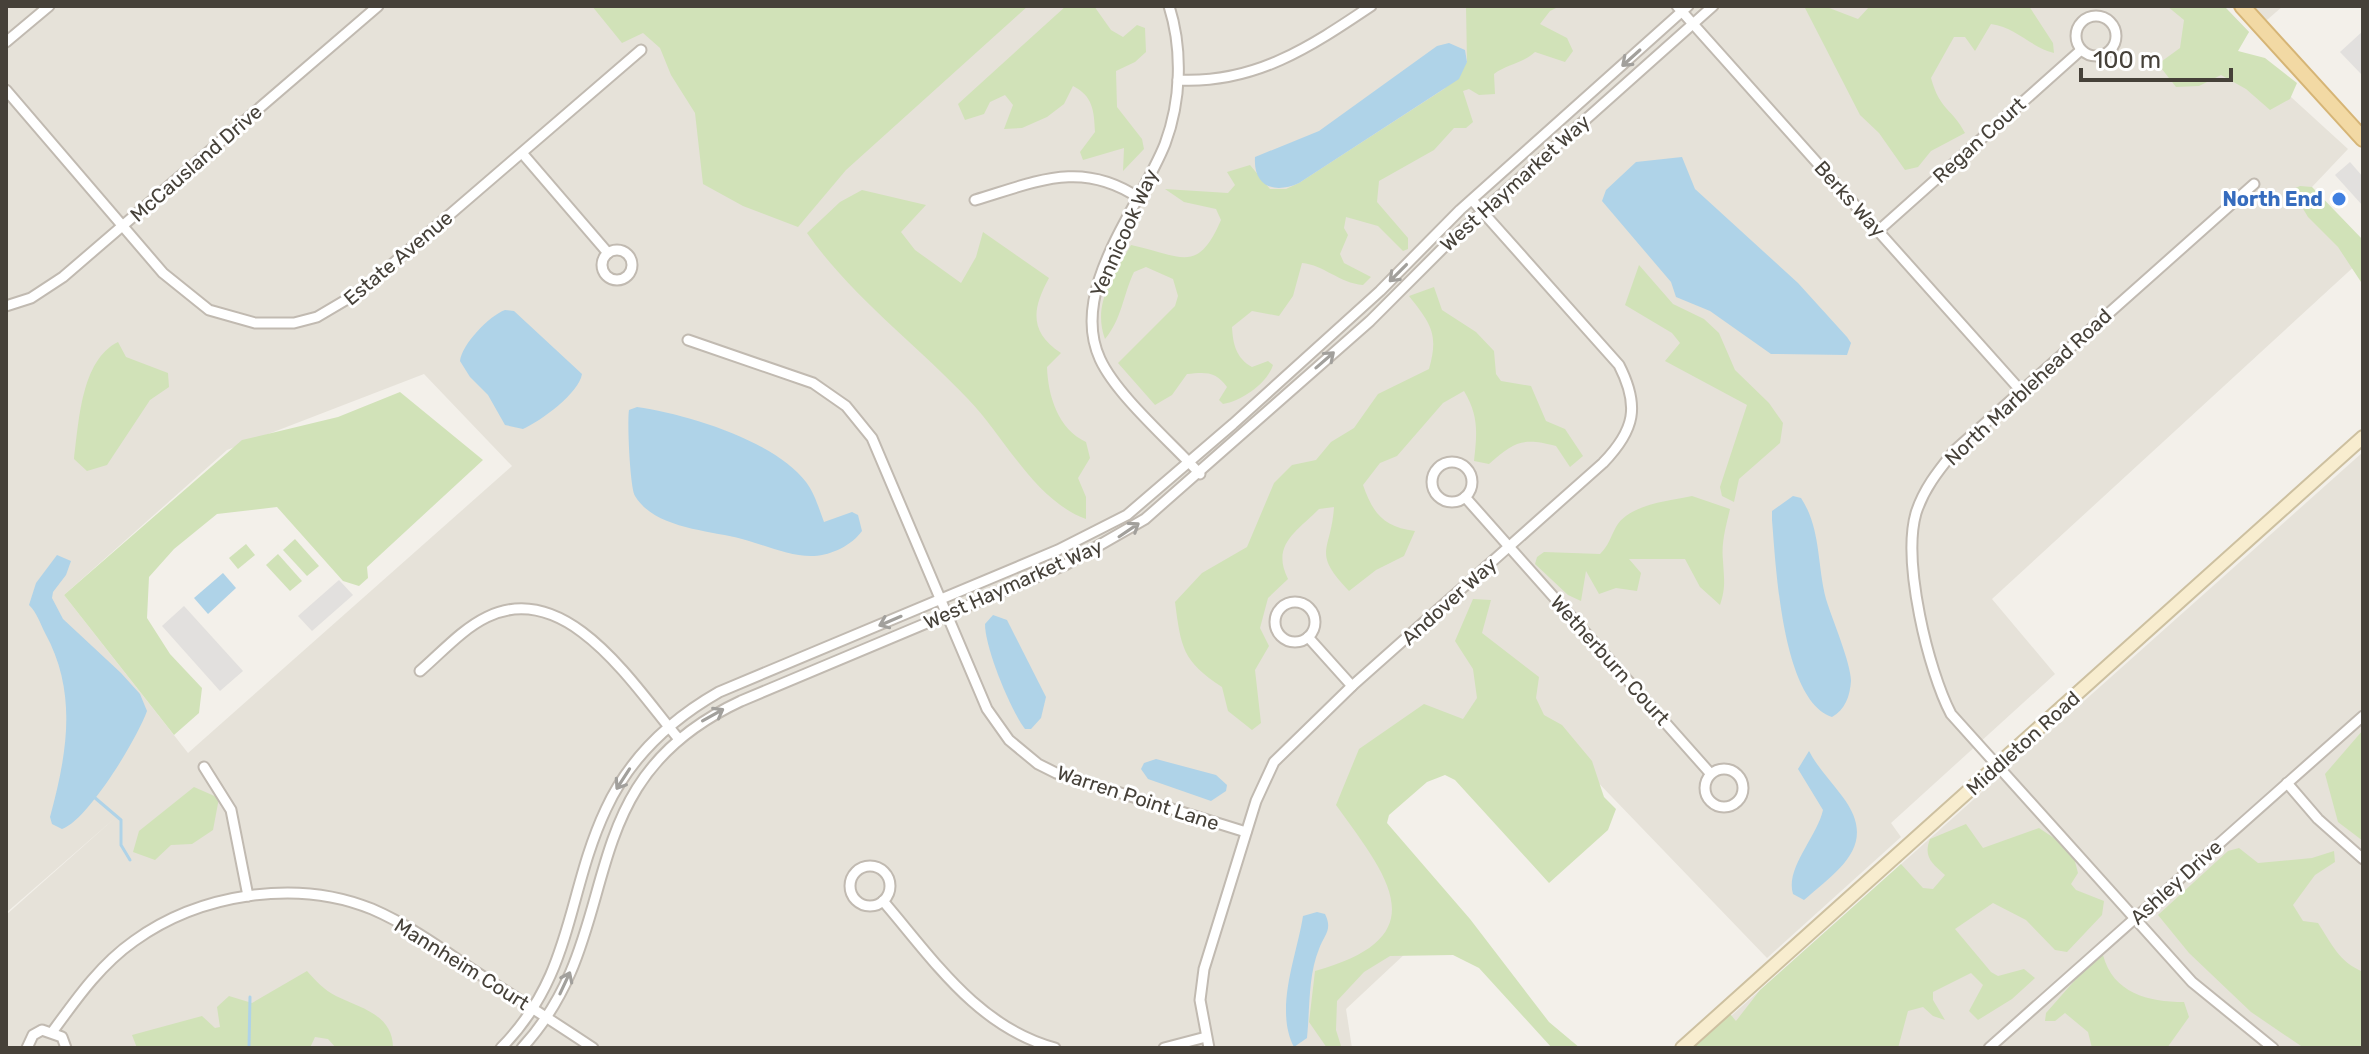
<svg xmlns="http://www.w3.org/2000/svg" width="2369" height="1054" viewBox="0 0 2369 1054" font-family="Rubik,sans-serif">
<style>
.residential{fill:#e6e2d9;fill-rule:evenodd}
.green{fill:#d1e2b8}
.parking{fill:#e2e0de}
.water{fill:#afd3e8}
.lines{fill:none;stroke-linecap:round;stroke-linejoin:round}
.stream{stroke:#afd3e8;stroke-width:3}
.street-casing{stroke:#c1bab1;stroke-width:13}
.secondary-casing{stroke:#cdc0a0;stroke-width:16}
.primary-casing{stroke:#d6b576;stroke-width:18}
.street{stroke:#fff;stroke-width:9}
.secondary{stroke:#f8edcf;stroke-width:12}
.primary{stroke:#f2d9a4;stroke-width:14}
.oneway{stroke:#a2a09c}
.shop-dot{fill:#3f7fe0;stroke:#fff;stroke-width:3}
.labels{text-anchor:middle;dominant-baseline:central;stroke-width:6;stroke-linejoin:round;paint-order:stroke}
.street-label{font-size:20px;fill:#464139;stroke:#fff}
.shop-label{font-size:20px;font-weight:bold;fill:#366cbe;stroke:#fff;text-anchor:end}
</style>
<rect width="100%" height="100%" fill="#f3f0ea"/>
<g class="residential">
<path d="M6 6H2224L2249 32 2222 56 2291 97 2348 149 2312 187 2296 197 2359 262 1992 599 2055 674 1891 823 1901 837 1767 958 1510 691 1354 828 1438 923 1346 1009 1352 1048H6V915L115 818 6 913ZM424 374 512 466 188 753 64 595 227 450Z"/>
<path d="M2242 6H2283L2260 26Z"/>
<path d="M2363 452V1048H1761L1731 1016Z"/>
</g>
<g class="green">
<path d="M592 6H1028L846 170 798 227 743 206 703 184 695 113 671 75 660 48 643 33 622 43Z"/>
<path d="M1066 6H1094L1111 30 1123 37 1137 25 1145 28 1146 52 1135 62 1116 71 1117 107 1142 139 1144 149 1123 171 1124 148 1083 160 1080 152 1095 132C1094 111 1093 96 1073 86L1064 104 1047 117 1022 128 1004 129 1013 105 1005 95 990 102 984 114 965 120 958 104Z"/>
<path d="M1466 6H1560L1550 11 1540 24 1567 38 1573 51 1565 62 1535 52C1522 64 1507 64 1494 74L1495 94 1479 95 1469 89 1463 91 1473 122 1466 128H1454L1434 150 1379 181 1377 202 1408 238V249L1403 251 1378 226 1346 217 1344 228 1348 235 1340 254 1344 263 1371 277 1363 285C1339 283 1324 265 1302 263L1293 296 1279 316 1252 311 1232 327C1233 344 1236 358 1252 367L1268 361 1273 365C1267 384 1241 401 1223 404L1219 400 1227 387C1216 371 1205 372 1187 374L1172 395 1155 405 1118 363 1175 306 1178 296 1173 279 1146 267 1134 272C1123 295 1122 319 1105 339 1092 304 1114 275 1131 245 1180 255 1197 276 1221 220L1216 209 1184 202 1165 189 1228 193 1235 185 1227 172 1250 165 1270 189H1286L1299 183 1444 89 1467 62Z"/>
<path d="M1804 6H1824L1858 19 1870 6H2029L2053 43 2054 53C2030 47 2016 27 1991 24L1975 51 1965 37H1954L1931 78C1940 111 1952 108 1965 133L1931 151 1918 167 1905 170 1879 133 1860 115Z"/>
<path d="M2167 6H2224L2249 32 2238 51 2265 58 2297 83 2290 99 2270 110 2246 89 2221 75 2199 86 2176 87 2158 64 2180 48 2184 20Z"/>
<path d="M2300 186 2312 187 2363 240V285L2338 247 2308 217 2296 197 2288 205 2286 192Z"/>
<path d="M862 190 926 205 901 232 915 250 961 283 976 257 983 232 1049 278C1032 309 1029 332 1061 353L1047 367C1048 396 1058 429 1086 442L1090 458 1078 478 1086 497V519C1034 500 1005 437 968 399 915 343 851 296 807 233L840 202Z"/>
<path d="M1639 265 1673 304 1704 319 1719 333 1735 370 1769 403 1783 423 1780 443 1739 479 1734 502 1722 496 1720 487 1747 405 1665 361 1680 343 1672 333 1625 305Z"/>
<path d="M1434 287 1442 310 1476 332 1494 351 1496 374 1501 381 1531 386 1546 421 1565 429 1583 456 1570 467 1556 446C1522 437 1514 442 1489 464L1474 461C1477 433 1479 416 1464 391L1443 403 1397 456 1380 463 1363 485C1373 514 1384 527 1415 531L1404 556 1376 570 1349 591C1311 551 1331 553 1334 507L1319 509C1296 532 1271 545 1288 579L1268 598 1260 628 1269 646 1255 670 1261 723 1252 730 1228 711 1222 687C1182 661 1181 647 1175 602L1202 573 1247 547 1274 483 1292 465 1316 460 1331 442 1354 428 1378 394 1429 369C1439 334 1431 324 1409 296Z"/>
<path d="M118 342 126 357 168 373 169 387 150 400 107 465 87 471 74 459C79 422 81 360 118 342Z"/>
<path d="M400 392 483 460 367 567 368 578 359 586 343 581 277 507 217 514 174 549 149 577 147 618 170 654 202 688 199 713 174 735 64 595 242 440 338 417Z"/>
<path d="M1692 496 1730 509C1726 526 1721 543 1723 561 1724 579 1726 587 1720 605L1700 587 1685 559H1629L1641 573 1637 591 1616 588 1599 594 1586 571 1581 601 1568 595 1535 564 1537 557 1544 552 1600 554C1609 545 1610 538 1616 527 1629 504 1669 501 1692 496Z"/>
<path d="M295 539 319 566 307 576 283 550Z"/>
<path d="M246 544 255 555 238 569 229 558Z"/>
<path d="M278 554 302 581 290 591 266 565Z"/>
<path d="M1473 599 1491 600 1482 633 1539 677 1536 698 1544 715 1562 725 1592 761 1604 797 1616 809 1608 830 1549 883 1455 780 1445 775 1427 782 1389 815 1387 823 1470 919 1549 1022 1580 1048H1552L1479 968 1453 955 1390 956 1364 972 1337 1001 1336 1030 1341 1046 1327 1048 1309 1022 1315 971C1439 937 1388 877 1336 805L1359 749 1424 704 1463 719 1477 698 1473 669 1455 641Z"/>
<path d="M2363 730V841L2338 822 2325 774Z"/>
<path d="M194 787 219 798 213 830 192 844 171 845 155 860 133 852 139 831Z"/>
<path d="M1966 824 1983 848 2039 828 2072 850 2078 873 2071 884 2076 890 2104 901 2102 915 2067 952 2055 950 2026 920 1993 903 1955 929 1991 972 1998 976 2024 969 2035 978 2012 999 1978 1020 1969 1011 1983 985 1971 973 1933 992V1000L1945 1020 1933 1016 1923 1007 1908 1011 1898 1048H1682L1726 1009 1736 1021 1760 990 1901 864 1923 888 1933 889 1945 875C1932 863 1923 857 1930 839Z"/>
<path d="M2239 848 2258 863 2312 858 2334 851 2335 862 2315 875 2293 905 2303 921 2318 923C2332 944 2338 961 2363 972V1048H2304L2251 1012 2189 953 2158 915 2228 851Z"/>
<path d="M2103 955C2113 993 2148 1002 2184 1002L2189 1017 2167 1048H2092L2088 1032 2065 1013 2055 1021H2045L2046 1013 2083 971Z"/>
<path d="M307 971C316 981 324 990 336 996 360 1008 393 1014 393 1048H336L328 1039 315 1037 310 1048H137L132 1035 202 1016 215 1028 220 1027 217 1007 229 996 252 1003Z"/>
</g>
<g class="parking">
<path d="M2363 31V74L2362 75 2340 52Z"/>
<path d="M2350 162 2363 177V206L2335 175Z"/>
<path d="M339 580 353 595 312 631 298 616Z"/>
<path d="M184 606 243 671 220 691 162 626Z"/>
</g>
<g class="water">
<path d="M1449 43 1465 50 1467 62 1459 79 1299 183C1275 194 1253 187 1255 157L1319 131 1437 46Z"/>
<path d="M1682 157 1695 189 1798 283 1847 337 1851 343 1847 355 1771 354 1710 311 1676 297 1671 282 1602 201 1606 190 1636 162Z"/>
<path d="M505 310 514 311 582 374C579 393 541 421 523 429L505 425 488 395 470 377 460 361C462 344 489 316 505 310Z"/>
<path d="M637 407C687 414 775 441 806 482 815 494 819 509 824 522L852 512 858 515 862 531C852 545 832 555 814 556 790 557 765 545 742 539 709 530 655 529 635 496 630 488 627 421 629 410Z"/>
<path d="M1793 496 1801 498C1821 528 1817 565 1826 599 1832 619 1851 663 1851 681 1850 696 1845 710 1832 717 1782 701 1776 566 1772 520V511Z"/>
<path d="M57 555 71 561 66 575 53 592 52 598 63 619 121 673 140 694 147 711C137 739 88 820 62 829L52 824 50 817C67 754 78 693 45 633 40 623 37 613 29 605L36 583Z"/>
<path d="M223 573 236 588 208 614 194 598Z"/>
<path d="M993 615 1007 620 1046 697 1041 718 1031 729H1025C1010 709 985 648 985 624Z"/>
<path d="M1809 751C1817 767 1831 781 1842 796 1879 844 1840 869 1804 900L1793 894C1785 868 1817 837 1823 810L1798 769Z"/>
<path d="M1156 759 1216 775 1227 785 1226 791 1211 801 1148 779 1141 769 1144 763Z"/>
<path d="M1317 912 1325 914C1333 930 1324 935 1319 949 1308 976 1310 1009 1307 1038L1294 1047C1274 1009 1297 955 1303 916Z"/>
</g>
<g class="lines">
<g class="stream">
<path d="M94 797 121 820V845L130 860"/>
<path d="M249 1048 250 997"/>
</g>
<g class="street-casing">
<g id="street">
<path d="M1169 6C1183 50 1181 101 1165 144 1140 207 1068 290 1100 359 1117 396 1171 442 1200 474"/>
<path d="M1677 6 2022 392"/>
<circle cx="2096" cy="36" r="20"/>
<path d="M6 42 49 6"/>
<path d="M1178 80C1255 84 1310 47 1371 6"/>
<path d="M6 90 163 273 209 310 255 323H294L317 317 361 291 641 50"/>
<path d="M522 153 608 253"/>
<path d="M2254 184 1955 450C1939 470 1924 488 1916 513 1902 562 1928 670 1951 714L2192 982 2273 1048"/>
<path d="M975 200C1036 182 1081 159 1139 198"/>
<path d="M1878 231 2081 50"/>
<circle cx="617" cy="265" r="15"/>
<path d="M6 306 31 298 63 277 378 6"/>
<path d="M688 340 813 383 846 406 872 438 987 709 1009 740 1038 764 1056 773 1246 832"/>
<circle cx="1452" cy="482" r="20"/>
<path d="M1465 497 1710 773"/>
<circle cx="1295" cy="622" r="20"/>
<path d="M1308 637 1352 686"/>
<path d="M420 671C441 653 462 629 487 617 567 578 634 686 678 738"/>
<path d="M204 767 231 810 248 896"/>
<circle cx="1724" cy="788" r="19"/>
<path d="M2287 783 2318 819 2363 859"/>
<circle cx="870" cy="886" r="20"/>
<path d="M883 901C933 959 977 1027 1055 1048"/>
<path d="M53 1031C77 998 100 965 134 941 199 894 296 878 372 909 409 925 442 949 476 972 515 997 554 1022 593 1048"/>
<path d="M27 1048 33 1035 42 1030 62 1037 66 1048"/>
<path d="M501 1048C574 974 566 894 606 809 630 757 670 720 719 692L1058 550 1127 515 1233 424 1380 291 1460 210 1688 6"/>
<path d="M522 1048C631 930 563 784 741 701L1065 565 1145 519 1370 321 1454 237 1713 6"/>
<path d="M1164 1048 1206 1037"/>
<path d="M1209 1048 1200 1000 1204 969 1256 801 1274 762 1352 686 1603 463C1635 430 1640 406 1619 365L1472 200"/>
<path d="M1989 1048 2363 716"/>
</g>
</g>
<g class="secondary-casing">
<path id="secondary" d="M1682 1048 2363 437"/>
</g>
<g class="primary-casing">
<path id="primary" d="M2242 6 2363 139"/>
</g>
<use href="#street" class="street"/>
<use href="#secondary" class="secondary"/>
<use href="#primary" class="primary"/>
</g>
<defs><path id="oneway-shaft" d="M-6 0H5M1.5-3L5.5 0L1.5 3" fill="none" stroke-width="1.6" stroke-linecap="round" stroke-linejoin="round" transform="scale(2)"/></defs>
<g class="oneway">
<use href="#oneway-shaft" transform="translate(1631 58) rotate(138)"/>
<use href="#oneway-shaft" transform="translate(1398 273) rotate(135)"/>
<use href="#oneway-shaft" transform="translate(1325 360) rotate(-41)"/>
<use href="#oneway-shaft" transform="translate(1129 530) rotate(-34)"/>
<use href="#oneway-shaft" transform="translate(890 621) rotate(157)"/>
<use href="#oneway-shaft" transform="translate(713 715) rotate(-29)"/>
<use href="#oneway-shaft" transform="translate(623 779) rotate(123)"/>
<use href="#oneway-shaft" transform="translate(565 983) rotate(-65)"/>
</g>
<circle class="shop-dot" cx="2339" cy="199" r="8"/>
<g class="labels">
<g class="street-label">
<text transform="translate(1979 140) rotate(-42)">Regan Court</text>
<text transform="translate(196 163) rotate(-41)">McCausland Drive</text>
<text transform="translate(1515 183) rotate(-42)">West Haymarket Way</text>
<text transform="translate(1850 199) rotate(48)">Berks Way</text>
<text transform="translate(1124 233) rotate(-66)">Yennicook Way</text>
<text transform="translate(398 258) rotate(-40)">Estate Avenue</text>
<text transform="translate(2028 387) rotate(-43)">North Marblehead Road</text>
<text transform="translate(1013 584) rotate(-24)">West Haymarket Way</text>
<text transform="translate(1449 601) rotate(-42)">Andover Way</text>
<text transform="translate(1610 660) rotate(48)">Wetherburn Court</text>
<text transform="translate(2023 743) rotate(-42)">Middleton Road</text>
<text transform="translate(1138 798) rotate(18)">Warren Point Lane</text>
<text transform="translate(2176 882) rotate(-42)">Ashley Drive</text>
<text transform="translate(462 964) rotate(32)">Mannheim Court</text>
</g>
<g class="shop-label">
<text x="2323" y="199">North End</text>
</g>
</g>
<rect width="2369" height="1054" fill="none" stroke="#464139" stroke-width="16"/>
<path d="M2081 68v12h150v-12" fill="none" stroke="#464139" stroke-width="4"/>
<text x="2093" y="68" font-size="24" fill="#464139" stroke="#ffffff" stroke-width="6" paint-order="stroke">100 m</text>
</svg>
